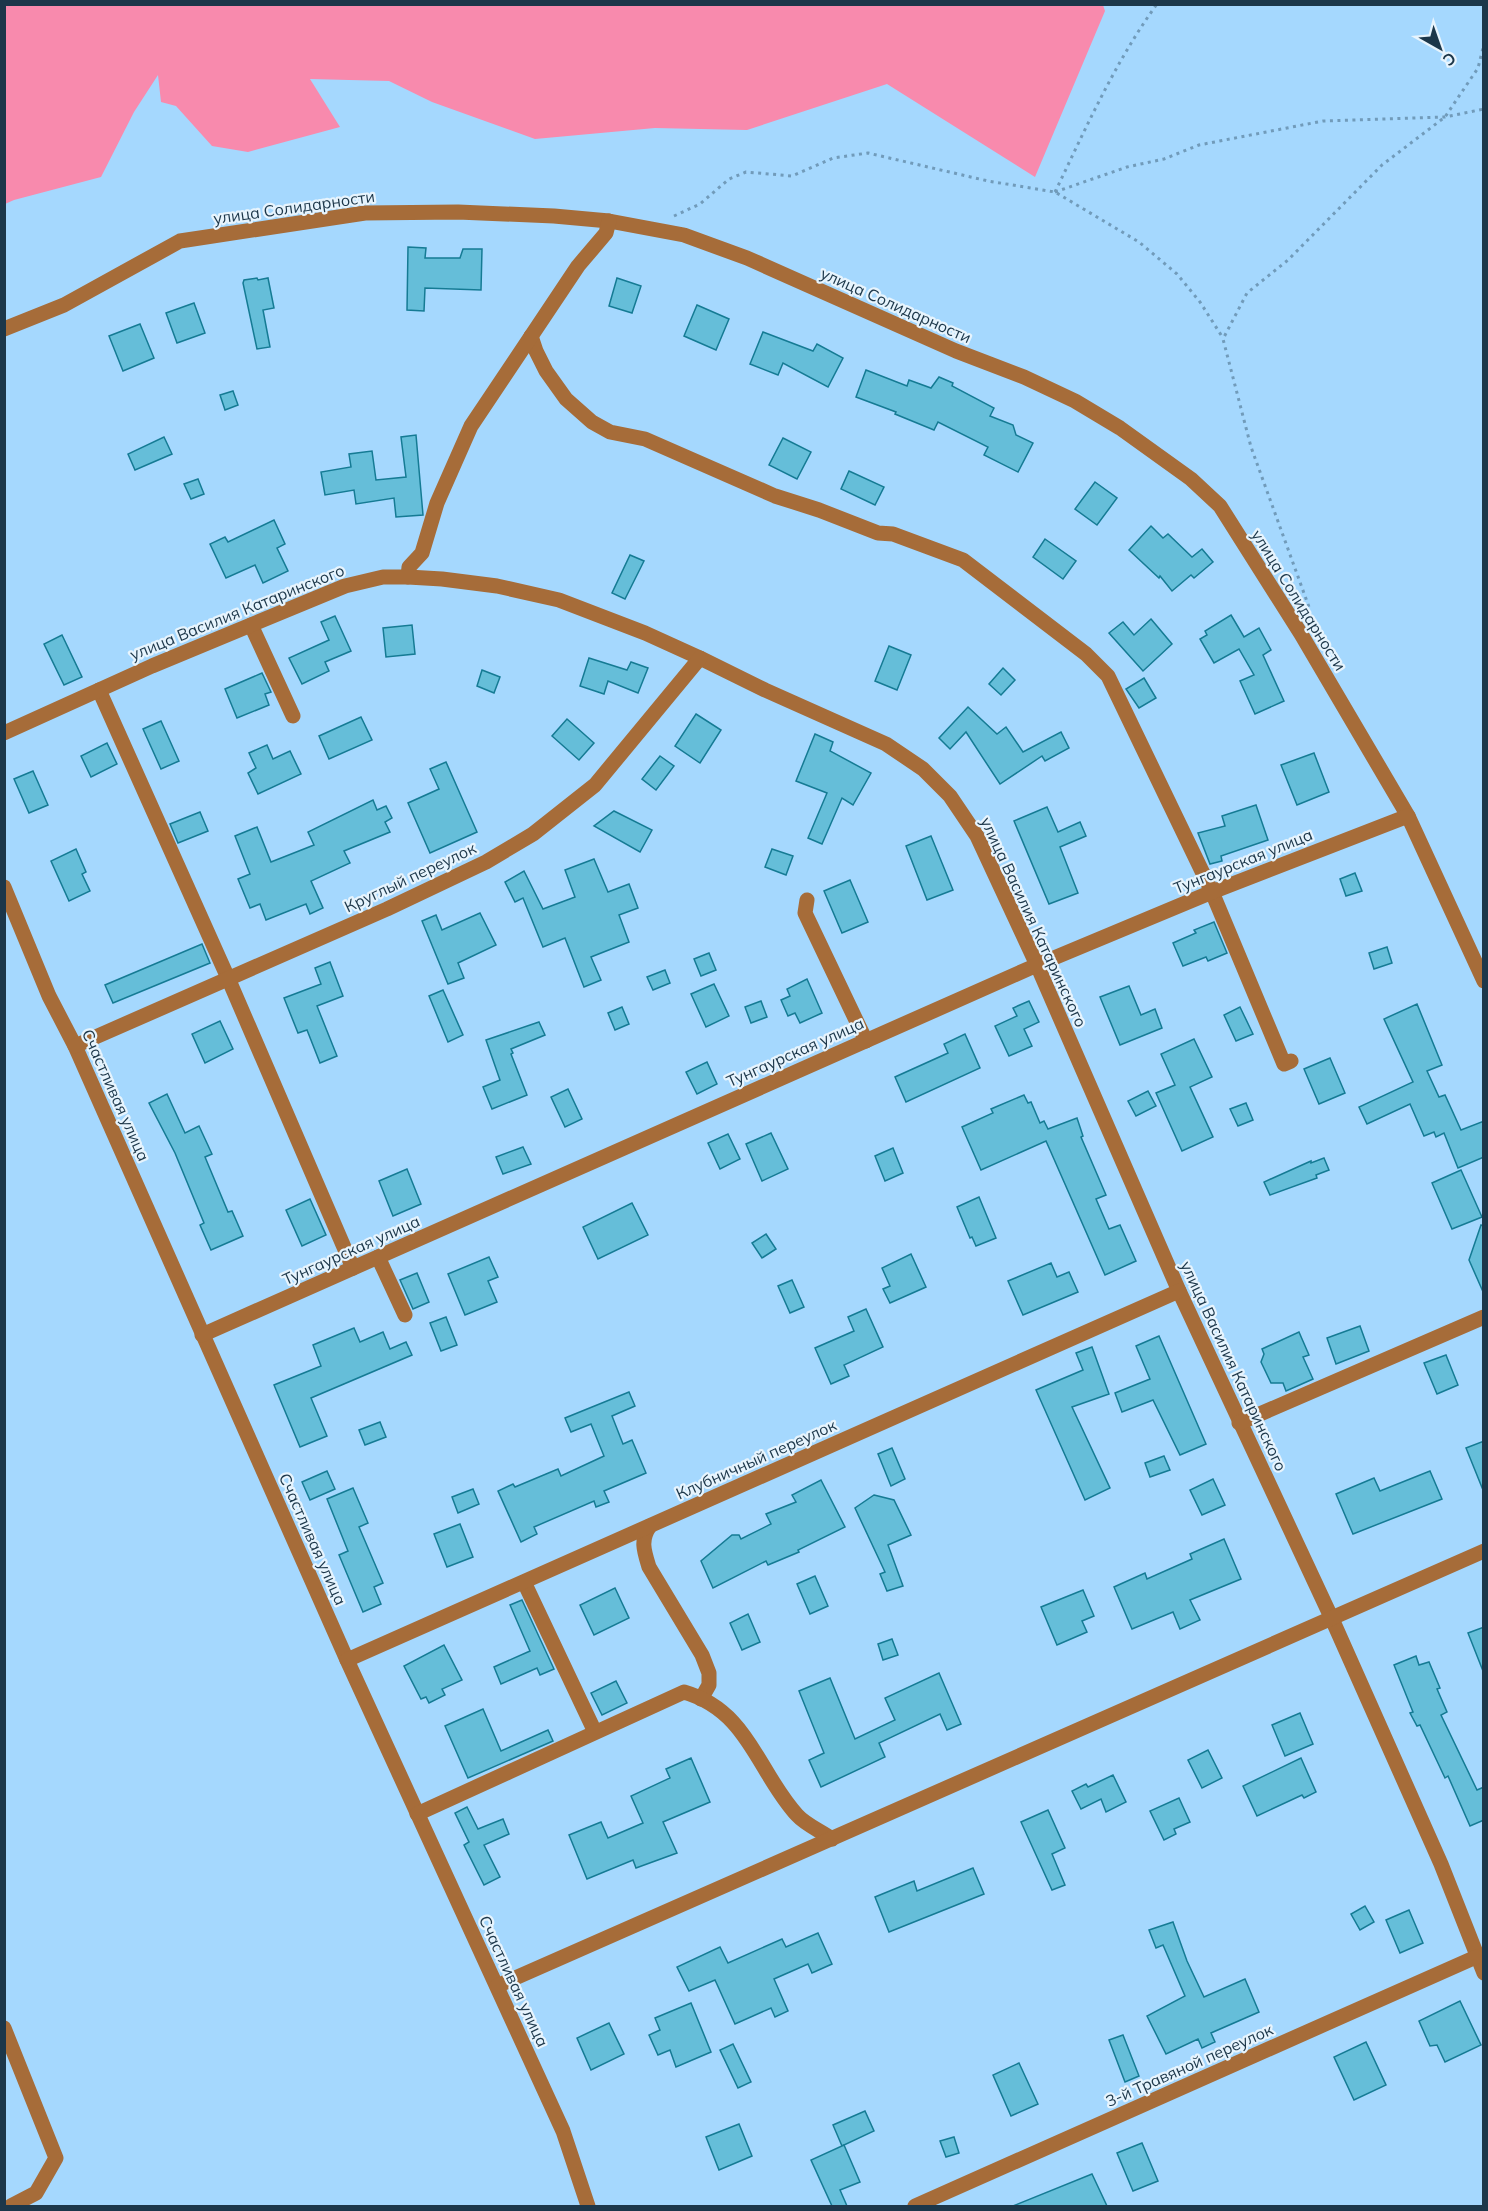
<svg xmlns="http://www.w3.org/2000/svg" width="1488" height="2211" viewBox="0 0 1488 2211" font-family="Mulish,sans-serif">
<style>
.green{fill:#f88aad}
.building{fill:#65bed9;stroke:#157b94;stroke-width:1.5}
.lines{fill:none;stroke-linecap:round;stroke-linejoin:round}
.path{stroke:#719bba;stroke-width:3;stroke-dasharray:3 4.5;stroke-linecap:butt}
.minor{stroke:#a66c39;stroke-width:15}
.labels{text-anchor:middle;dominant-baseline:central;stroke-width:4.5;stroke-linejoin:round;paint-order:stroke}
.street-label{font-size:16px;fill:#1c374a;stroke:#e7f4fd}
</style>
<rect width="100%" height="100%" fill="#a5d8fe"/>
<path class="green" d="M1103 5 1105 11 1035 177 887 84 747 130 655 128 535 139 432 102 389 81 310 79 340 127 248 152 212 146 176 106 161 102 158 75 134 112 101 177 14 200 5 204V5Z"/>
<g class="building">
<path d="M408 247 426 248 425 258H460L463 249H482L481 290 425 288 424 311 407 310Z"/>
<path d="M257 278 258 280 268 278 274 308 263 310 270 347 257 349 243 283 244 280Z"/>
<path d="M617 278 641 286 632 313 609 306Z"/>
<path d="M194 303 205 333 177 343 166 313Z"/>
<path d="M697 305 729 319 716 350 684 336Z"/>
<path d="M140 324 154 358 123 371 109 336Z"/>
<path d="M763 332 813 351 817 344 843 358 828 387 783 363 778 375 750 364Z"/>
<path d="M866 370 907 386 909 380 931 388 939 377 953 383 952 386 994 408 990 416 1013 425 1016 435 1033 443 1018 472 984 455 988 447 938 422 934 430 895 414 896 412 856 397Z"/>
<path d="M233 391 238 405 225 410 220 395Z"/>
<path d="M416 435 423 515 396 517 394 498 356 504 354 490 325 495 321 472 351 467 349 454 372 451 376 480 406 477 401 437Z"/>
<path d="M164 437 172 454 135 470 128 454Z"/>
<path d="M783 438 811 452 797 479 769 465Z"/>
<path d="M849 471 884 487 875 505 841 489Z"/>
<path d="M198 479 204 494 191 499 184 484Z"/>
<path d="M1095 482 1117 498 1097 525 1075 509Z"/>
<path d="M274 520 285 544 277 548 288 571 263 583 255 565 226 578 210 544 225 537 228 542Z"/>
<path d="M1151 526 1163 538 1168 534 1192 557 1202 549 1213 562 1194 578 1191 575 1172 591 1160 576 1159 578 1129 550Z"/>
<path d="M1045 539 1076 561 1063 579 1033 557Z"/>
<path d="M630 555 644 561 625 599 612 593Z"/>
<path d="M1231 615 1244 637 1259 628 1271 650 1263 655 1284 701 1255 714 1240 681 1254 675 1239 649 1214 663 1200 639 1207 635 1205 631Z"/>
<path d="M335 616 351 651 325 662 329 671 302 684 289 658 329 640 321 622Z"/>
<path d="M1151 619 1172 644 1143 671 1109 633 1123 622 1134 635Z"/>
<path d="M412 625 415 654 386 657 383 628Z"/>
<path d="M62 635 82 677 64 685 44 644Z"/>
<path d="M889 646 911 655 897 690 875 681Z"/>
<path d="M589 658 627 670 631 662 648 668 638 693 608 681 604 694 580 686Z"/>
<path d="M1003 668 1015 680 1001 695 989 684Z"/>
<path d="M482 670 500 677 494 693 477 686Z"/>
<path d="M262 673 271 692 265 694 269 705 237 718 225 689Z"/>
<path d="M1144 678 1156 698 1139 708 1126 689Z"/>
<path d="M968 707 997 734 1006 727 1023 752 1061 732 1069 748 1045 761 1042 756 1000 784 966 732 950 749 939 738Z"/>
<path d="M696 714 721 730 700 763 675 746Z"/>
<path d="M361 717 372 740 329 759 319 736Z"/>
<path d="M567 719 594 743 579 760 552 736Z"/>
<path d="M161 721 179 761 161 769 143 729Z"/>
<path d="M815 734 833 742 830 751 871 773 853 805 842 798 822 844 808 838 827 793 796 781Z"/>
<path d="M107 743 117 764 91 777 81 756Z"/>
<path d="M267 745 273 759 290 751 301 774 258 794 248 773 256 768 249 753Z"/>
<path d="M1314 753 1329 792 1297 805 1281 765Z"/>
<path d="M660 756 674 766 656 790 642 779Z"/>
<path d="M446 762 477 832 430 853 408 803 439 789 430 769Z"/>
<path d="M33 771 48 805 29 813 14 779Z"/>
<path d="M373 800 377 810 386 806 392 818 385 822 390 832 344 851 350 863 311 881 323 908 310 914 306 904 266 920 260 904 250 908 238 879 250 874 235 836 257 827 271 862 314 845 308 832Z"/>
<path d="M1256 805 1268 840 1221 856 1222 861 1210 864 1198 833 1225 826 1222 816Z"/>
<path d="M1047 807 1058 832 1080 822 1086 836 1060 847 1078 893 1049 904 1014 821Z"/>
<path d="M614 811 652 830 640 852 594 826Z"/>
<path d="M200 812 208 831 178 843 170 824Z"/>
<path d="M931 836 953 890 927 900 906 846Z"/>
<path d="M76 849 86 872 82 874 90 891 69 901 51 861Z"/>
<path d="M772 849 793 856 786 875 765 867Z"/>
<path d="M594 859 608 892 629 884 638 908 619 915 629 942 591 957 601 980 584 987 565 938 543 947 523 898 515 902 505 882 524 871 543 909 575 897 565 870Z"/>
<path d="M1355 873 1362 891 1346 896 1340 879Z"/>
<path d="M850 880 868 922 842 933 824 891Z"/>
<path d="M480 913 496 945 458 963 464 978 448 984 422 921 436 915 442 930Z"/>
<path d="M1214 922 1227 953 1208 961 1206 957 1183 966 1173 943 1196 933 1194 930Z"/>
<path d="M202 944 210 963 113 1003 105 985Z"/>
<path d="M1387 947 1392 963 1374 969 1369 953Z"/>
<path d="M709 953 716 970 701 976 694 959Z"/>
<path d="M330 962 343 996 317 1006 337 1056 320 1063 307 1030 298 1033 284 998 321 984 315 968Z"/>
<path d="M665 970 670 983 653 990 647 977Z"/>
<path d="M807 979 822 1013 800 1023 795 1013 788 1016 781 1000 790 996 787 989Z"/>
<path d="M714 984 729 1016 706 1027 691 994Z"/>
<path d="M1129 986 1141 1015 1155 1009 1162 1028 1120 1045 1100 997Z"/>
<path d="M443 990 463 1035 448 1042 429 996Z"/>
<path d="M761 1001 767 1017 751 1023 745 1007Z"/>
<path d="M1029 1001 1039 1022 1024 1029 1032 1046 1009 1056 995 1026 1017 1016 1013 1008Z"/>
<path d="M1417 1004 1442 1065 1427 1071 1439 1097 1445 1095 1461 1130 1484 1121V1157L1458 1168 1444 1133 1436 1137 1434 1132 1424 1136 1410 1104 1367 1124 1359 1107 1413 1082 1384 1019Z"/>
<path d="M622 1007 629 1024 615 1030 608 1013Z"/>
<path d="M1240 1007 1253 1034 1236 1041 1224 1015Z"/>
<path d="M220 1021 233 1049 205 1063 192 1034Z"/>
<path d="M539 1022 545 1035 511 1049 513 1053 511 1054 527 1095 492 1109 483 1087 500 1080 486 1040Z"/>
<path d="M965 1034 980 1068 906 1102 895 1077 948 1053 944 1044Z"/>
<path d="M1194 1039 1212 1077 1190 1087 1213 1137 1182 1151 1156 1093 1175 1085 1161 1054Z"/>
<path d="M1330 1058 1345 1093 1319 1104 1304 1069Z"/>
<path d="M707 1062 717 1084 697 1094 686 1072Z"/>
<path d="M568 1089 582 1119 565 1127 551 1097Z"/>
<path d="M1148 1091 1156 1106 1136 1116 1128 1101Z"/>
<path d="M167 1094 185 1133 199 1126 212 1154 205 1157 228 1212 232 1211 243 1236 211 1250 200 1225 204 1223 175 1153 149 1103Z"/>
<path d="M1024 1095 1028 1103 1031 1102 1040 1123 1044 1121 1048 1129 1077 1118 1083 1136 1081 1137 1106 1195 1096 1199 1109 1229 1120 1225 1136 1261 1105 1275 1046 1141 981 1170 962 1127 993 1113 991 1109Z"/>
<path d="M1246 1103 1253 1120 1238 1126 1230 1109Z"/>
<path d="M771 1133 788 1169 762 1181 746 1144Z"/>
<path d="M728 1134 740 1159 720 1169 708 1143Z"/>
<path d="M523 1147 531 1164 503 1174 496 1157Z"/>
<path d="M893 1148 903 1173 885 1181 875 1156Z"/>
<path d="M1324 1158 1329 1170 1316 1175 1317 1178 1270 1195 1264 1182 1311 1161V1163Z"/>
<path d="M407 1169 421 1204 393 1216 379 1181Z"/>
<path d="M1461 1170 1482 1217 1452 1229 1432 1183Z"/>
<path d="M979 1197 996 1238 976 1246 972 1237 970 1238 957 1207Z"/>
<path d="M310 1199 326 1235 302 1246 286 1210Z"/>
<path d="M632 1203 648 1235 598 1259 583 1227Z"/>
<path d="M1481 1225 1484 1226V1294L1469 1260Z"/>
<path d="M766 1234 776 1249 762 1258 752 1243Z"/>
<path d="M911 1254 926 1287 890 1303 883 1289 890 1286 882 1268Z"/>
<path d="M489 1257 498 1277 488 1281 497 1302 465 1315 448 1274Z"/>
<path d="M1051 1263 1057 1277 1069 1272 1078 1292 1023 1315 1008 1281Z"/>
<path d="M417 1273 429 1302 413 1309 400 1280Z"/>
<path d="M792 1280 804 1307 790 1313 778 1286Z"/>
<path d="M866 1309 883 1347 844 1365 849 1376 831 1384 815 1348 854 1331 848 1317Z"/>
<path d="M446 1317 457 1345 441 1351 430 1323Z"/>
<path d="M1360 1326 1369 1351 1336 1364 1327 1338Z"/>
<path d="M354 1328 360 1342 383 1332 390 1349 406 1342 412 1355 311 1398 327 1436 300 1447 274 1385 321 1366 313 1345Z"/>
<path d="M1299 1332 1309 1355 1303 1357 1313 1379 1286 1391 1283 1383H1271L1261 1362 1264 1354 1262 1349Z"/>
<path d="M1159 1336 1206 1444 1180 1455 1153 1400 1122 1412 1115 1393 1150 1379 1136 1346Z"/>
<path d="M1092 1347 1109 1394 1072 1407 1110 1488 1085 1500 1036 1390 1083 1370 1076 1353Z"/>
<path d="M1446 1355 1458 1385 1437 1394 1424 1363Z"/>
<path d="M629 1392 635 1406 612 1416 623 1444 632 1440 646 1473 604 1491 609 1502 596 1507 594 1501 534 1527 537 1534 521 1542 498 1491 513 1484 515 1487 558 1469 561 1476 604 1456 591 1424 571 1432 565 1418Z"/>
<path d="M380 1422 386 1437 365 1445 359 1430Z"/>
<path d="M1484 1441V1490H1483L1466 1448Z"/>
<path d="M892 1448 905 1479 891 1486 878 1454Z"/>
<path d="M1164 1456 1170 1470 1150 1477 1145 1463Z"/>
<path d="M327 1471 335 1489 310 1500 302 1482Z"/>
<path d="M1430 1471 1442 1499 1353 1534 1336 1494 1374 1478 1380 1491Z"/>
<path d="M1213 1479 1225 1505 1202 1515 1190 1490Z"/>
<path d="M821 1480 845 1527 798 1550 799 1552 768 1565 766 1561 713 1588 701 1561 732 1535H739L741 1539 771 1524 766 1514 796 1502 792 1495Z"/>
<path d="M353 1488 368 1523 359 1527 383 1583 374 1587 381 1604 363 1612 339 1555 348 1551 327 1499Z"/>
<path d="M473 1489 479 1504 458 1513 452 1497Z"/>
<path d="M874 1495 894 1500 911 1535 888 1545 903 1586 887 1591 880 1574 885 1572 855 1508Z"/>
<path d="M460 1524 473 1557 447 1567 434 1534Z"/>
<path d="M1224 1539 1241 1579 1190 1600 1200 1620 1180 1629 1173 1612 1132 1629 1114 1587 1145 1573 1147 1579 1192 1559 1190 1554Z"/>
<path d="M815 1576 828 1606 810 1614 797 1584Z"/>
<path d="M615 1588 629 1618 594 1635 580 1605Z"/>
<path d="M1083 1590 1094 1616 1082 1621 1087 1632 1057 1645 1041 1607Z"/>
<path d="M522 1600 554 1669 540 1675 537 1668 501 1684 494 1667 530 1651 510 1605Z"/>
<path d="M748 1614 760 1642 742 1650 730 1623Z"/>
<path d="M1484 1627V1671H1483L1468 1633Z"/>
<path d="M892 1639 898 1655 883 1660 878 1644Z"/>
<path d="M444 1645 462 1680 442 1689 445 1695 429 1703 426 1697 421 1699 404 1666Z"/>
<path d="M1416 1656 1419 1665 1429 1662 1440 1688 1437 1689 1447 1712 1441 1715 1477 1790 1484 1787V1820L1470 1826 1448 1776 1445 1778 1420 1725 1417 1726 1410 1713 1413 1712 1394 1665Z"/>
<path d="M939 1673 961 1724 947 1730 940 1714 879 1743 885 1757 821 1787 809 1760 824 1753 799 1691 830 1678 855 1739 895 1720 885 1698Z"/>
<path d="M616 1681 627 1703 602 1715 591 1693Z"/>
<path d="M483 1709 501 1751 548 1730 553 1741 468 1778 445 1726Z"/>
<path d="M1300 1713 1313 1744 1285 1756 1272 1725Z"/>
<path d="M1208 1750 1222 1778 1202 1788 1188 1760Z"/>
<path d="M691 1758 710 1802 663 1822 677 1853 636 1868 633 1860 587 1879 569 1835 601 1822 608 1838 643 1823 631 1796 670 1778 666 1769Z"/>
<path d="M1301 1758 1316 1792 1304 1798 1302 1795 1257 1816 1243 1786Z"/>
<path d="M1113 1775 1126 1802 1106 1812 1101 1799 1081 1809 1072 1791 1086 1784 1088 1787Z"/>
<path d="M1179 1798 1190 1822 1174 1829 1176 1834 1164 1840 1150 1811Z"/>
<path d="M467 1807 478 1829 503 1819 509 1834 484 1845 500 1877 484 1885 464 1845 469 1842 455 1813Z"/>
<path d="M1048 1810 1065 1848 1052 1854 1065 1885 1052 1890 1021 1822Z"/>
<path d="M973 1868 984 1894 889 1932 875 1897 914 1881 917 1891Z"/>
<path d="M1365 1906 1374 1922 1360 1930 1351 1914Z"/>
<path d="M1409 1910 1423 1943 1400 1953 1386 1920Z"/>
<path d="M1173 1922 1187 1961 1204 1997 1245 1979 1259 2012 1211 2033 1215 2042 1202 2048 1198 2039 1166 2054 1147 2016 1185 1996 1163 1945 1156 1948 1149 1930Z"/>
<path d="M818 1933 832 1964 812 1973 808 1964 774 1979 788 2011 775 2017 771 2008 735 2024 715 1980 689 1991 677 1967 720 1947 728 1963 782 1939 786 1947Z"/>
<path d="M1460 2001 1481 2045 1445 2062 1437 2045 1430 2046 1419 2021Z"/>
<path d="M691 2003 711 2052 676 2067 670 2050 658 2055 649 2035 660 2030 655 2018Z"/>
<path d="M609 2023 624 2054 591 2070 577 2038Z"/>
<path d="M1123 2035 1139 2076 1125 2082 1109 2040Z"/>
<path d="M1366 2042 1386 2085 1354 2100 1334 2057Z"/>
<path d="M733 2044 751 2082 738 2088 720 2050Z"/>
<path d="M1019 2063 1038 2104 1011 2116 993 2075Z"/>
<path d="M865 2111 874 2131 842 2146 833 2125Z"/>
<path d="M739 2124 752 2156 719 2170 706 2137Z"/>
<path d="M954 2137 959 2153 946 2157 940 2141Z"/>
<path d="M1142 2143 1158 2181 1133 2191 1117 2153Z"/>
<path d="M844 2145 860 2182 840 2190 847 2206H832L811 2160Z"/>
<path d="M1092 2174 1107 2206H1013Z"/>
</g>
<g class="lines">
<g class="path">
<path d="M1055 192 1127 167 1164 159 1199 145 1323 121 1445 117 1484 109"/>
<path d="M1055 192C1086 128 1115 62 1157 4"/>
<path d="M674 216 700 204 729 179 746 172 792 176 833 158 868 153 988 181 1055 192 1139 242 1177 274 1200 302 1223 338"/>
<path d="M1307 614 1309 607 1251 447 1223 339 1247 293 1288 260 1382 165 1445 117 1478 68 1484 44"/>
</g>
<g class="minor">
<path d="M4 329 64 305 180 241 365 213 458 212 554 216 609 221 684 235 747 258 956 351 1024 377 1075 401 1120 428 1191 479 1220 506 1301 634 1408 816 1484 981"/>
<path d="M531 336 536 351 546 371 566 399 592 422 610 432 645 439 775 496 819 510 878 533 893 534 963 560 1086 654 1108 676 1212 892 1284 1064 1291 1061"/>
<path d="M408 577 409 567 422 553 437 503 471 426 578 266 606 233 609 221"/>
<path d="M251 625 293 716"/>
<path d="M99 690 228 978 353 1268"/>
<path d="M4 733 152 666 345 586 383 577H408L442 579 497 586 559 600 645 633 700 658 765 690 886 744 923 769 950 796 977 836 1037 965 1179 1291 1332 1619 1441 1864 1484 1973"/>
<path d="M4 887 49 996 75 1046 347 1660 563 2131 588 2206"/>
<path d="M807 900 805 913 866 1041"/>
<path d="M75 1046 387 909 486 862 533 834 595 785 700 658"/>
<path d="M378 1257 405 1315"/>
<path d="M202 1335 1037 965 1212 892 1408 816"/>
<path d="M1239 1423 1484 1317"/>
<path d="M650 1526C640 1540 644 1551 649 1567L702 1655 709 1673V1685L701 1699"/>
<path d="M524 1582 595 1732"/>
<path d="M347 1660 1179 1291"/>
<path d="M417 1814 684 1692C749 1711 757 1771 797 1815 806 1825 821 1831 832 1839"/>
<path d="M497 1986 1484 1551"/>
<path d="M4 2028 56 2158 36 2193 11 2206"/>
<path d="M915 2206 1476 1957"/>
</g>
</g>
<g class="labels">
<g class="street-label">
<text transform="translate(294 207) rotate(-8)">улица Солидарности</text>
<text transform="translate(896 305) rotate(24)">улица Солидарности</text>
<text transform="translate(1299 600) rotate(58)">улица Солидарности</text>
<text transform="translate(237 612) rotate(-22)">улица Василия Катаринского</text>
<text transform="translate(1243 861) rotate(-22)">Тунгаурская улица</text>
<text transform="translate(410 877) rotate(-25)">Круглый переулок</text>
<text transform="translate(1034 922) rotate(65)">улица Василия Катаринского</text>
<text transform="translate(795 1052) rotate(-24)">Тунгаурская улица</text>
<text transform="translate(116 1095) rotate(66)">Счастливая улица</text>
<text transform="translate(351 1250) rotate(-24)">Тунгаурская улица</text>
<text transform="translate(1234 1366) rotate(65)">улица Василия Катаринского</text>
<text transform="translate(756 1459) rotate(-24)">Клубничный переулок</text>
<text transform="translate(313 1539) rotate(66)">Счастливая улица</text>
<text transform="translate(514 1981) rotate(65)">Счастливая улица</text>
<text transform="translate(1189 2065) rotate(-24)">3-й Травяной переулок</text>
</g>
</g>
<rect width="1488" height="2211" fill="none" stroke="#1c374a" stroke-width="12"/>
<g transform="translate(1440 48) rotate(140)" stroke="#e7f4fd" stroke-width="4.5" paint-order="stroke">
<path d="M0-4.5L10 22L0 15L-10 22Z" fill="#1c374a"/>
<text y="-9" font-size="16" font-weight="bold" text-anchor="middle" fill="#1c374a">С</text>
</g>
</svg>
